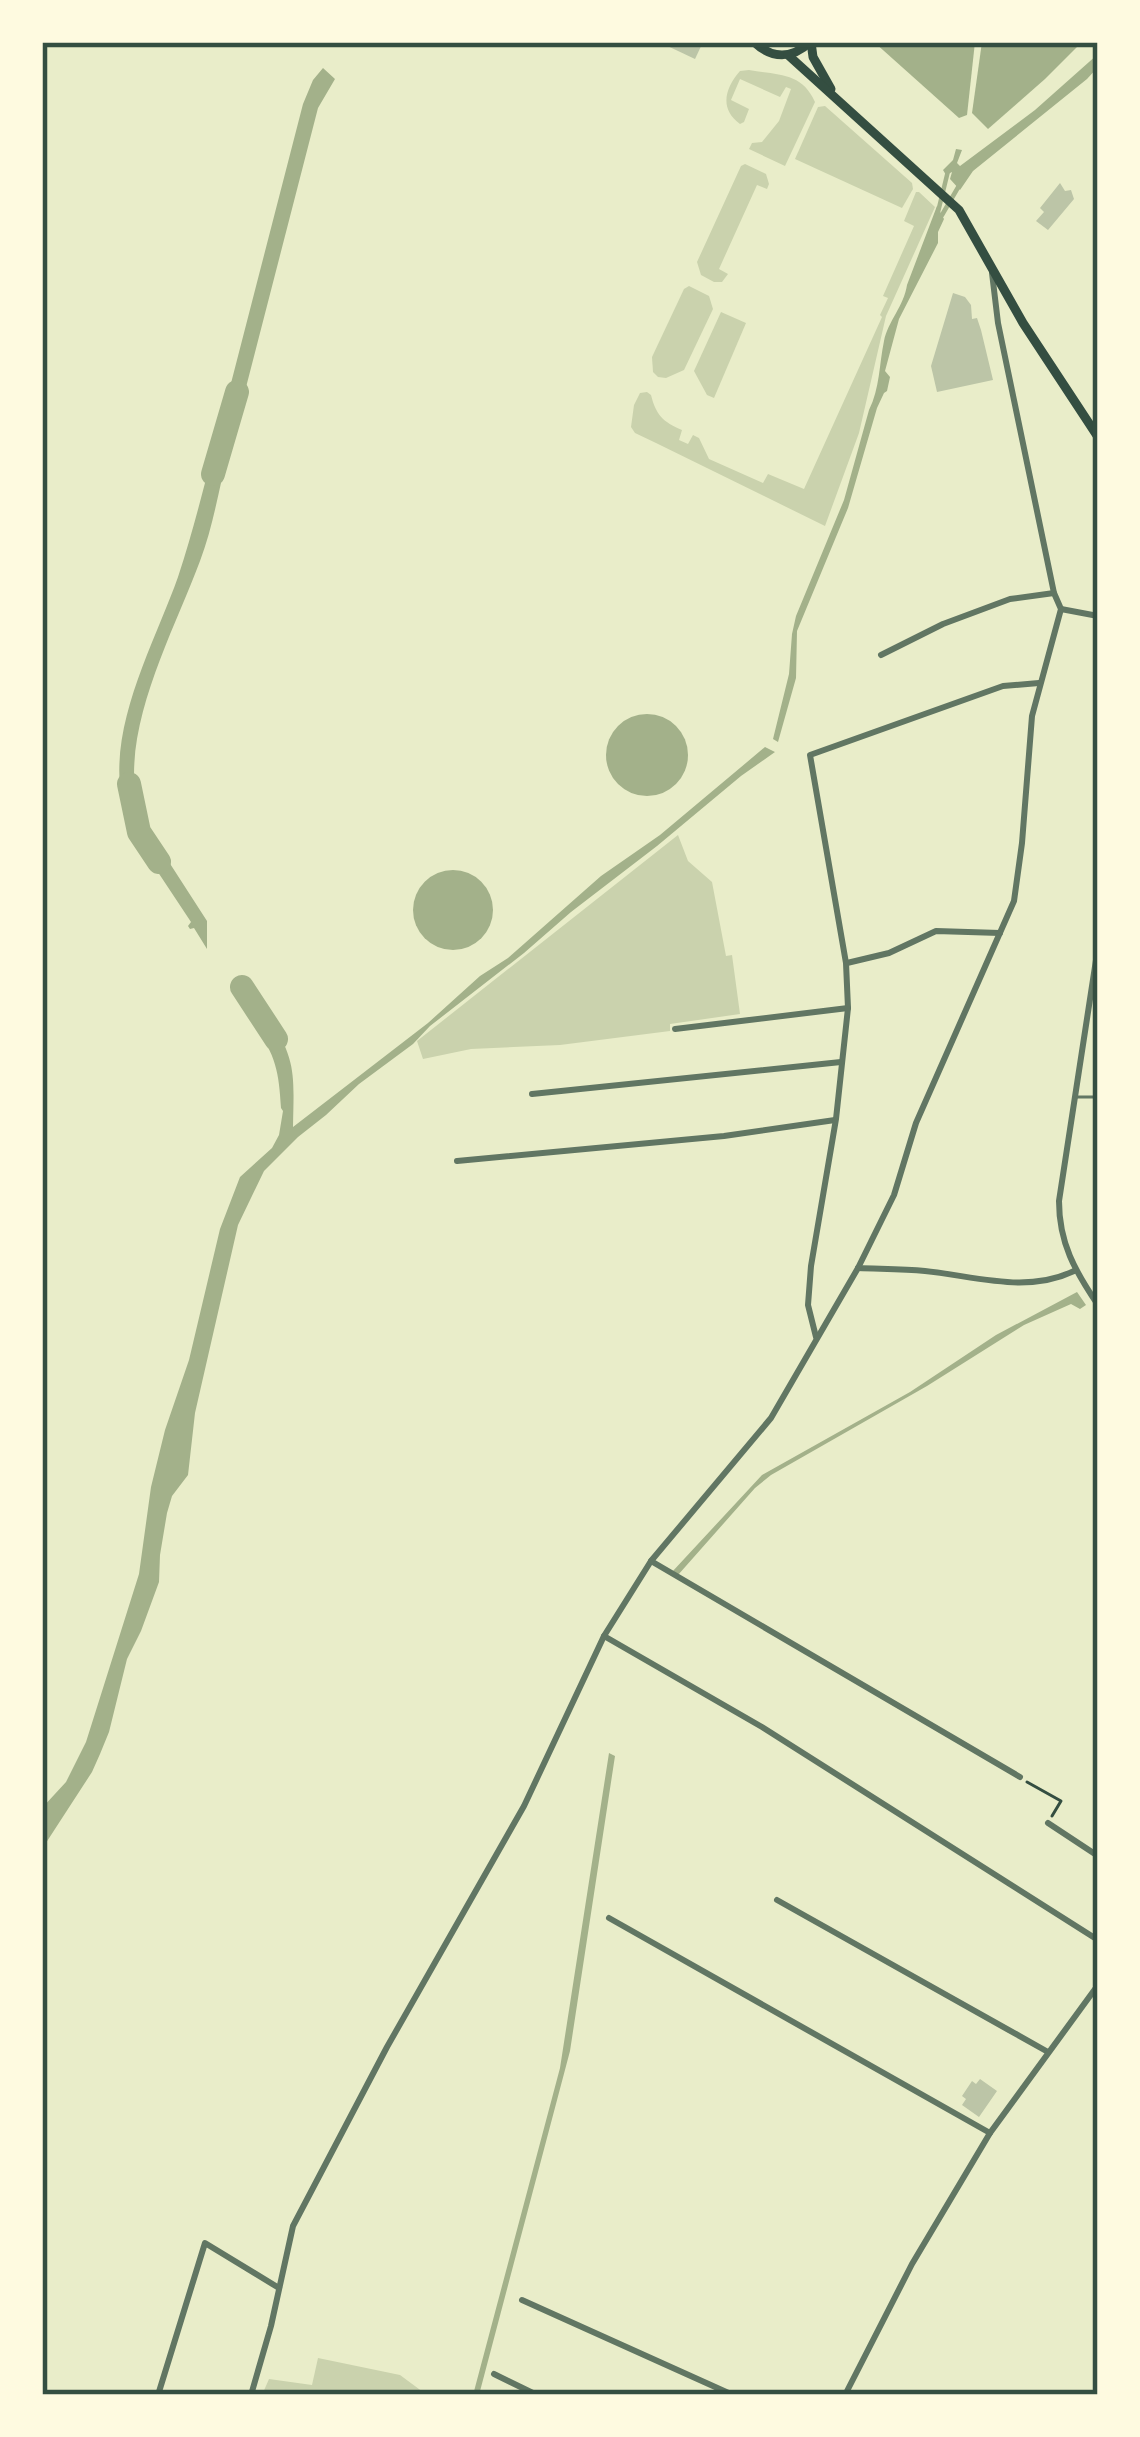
<svg xmlns="http://www.w3.org/2000/svg" width="1140" height="2437" viewBox="0 0 1140 2437" font-family="'Varela Round',sans-serif">
<style>
.green{fill:#cad2ad}
.water{fill:#a3b18a}
.lines{fill:none;stroke-linecap:round;stroke-linejoin:round}
.stream{stroke:#a3b18a;stroke-width:4.5}
.river{stroke:#a3b18a;stroke-width:24}
.building{fill:#bcc5a7}
.path{stroke:#344e41;stroke-width:3}
.service{stroke:#617663;stroke-width:3}
.minor{stroke:#617663;stroke-width:6}
.secondary{stroke:#344e41;stroke-width:9}
.neatline{fill:none;stroke:#344e41;stroke-width:4.5}
</style>
<rect width="100%" height="100%" fill="#e9edc9"/>
<g class="green">
<path d="M749 70C778 75 802 72 815 102L785 166 749 149 752 143 762 142 779 121 791 89 786 87 780 97 740 79 731 100 749 109 744 122 740 124C719 109 725 88 740 71Z"/>
<path d="M825 106 912 183 913 189 902 208 795 159 818 107Z"/>
<path d="M745 164 766 174 769 184 767 189 757 185 719 269 728 274 722 282H714L701 275 697 262 741 166Z"/>
<path d="M916 192H919L935 207 886 316 859 433 825 526 656 443 635 433 631 427 634 405 640 393 647 392 651 395C656 415 663 422 682 430L679 440 688 444 693 435 699 438 709 459 763 483 768 474 804 489 882 317 880 315 888 298 883 296 914 226 904 221Z"/>
<path d="M689 286 709 296 713 309 684 370 666 378 658 377 653 372 652 357 684 289Z"/>
<path d="M721 312 746 323 714 398 707 395 694 371Z"/>
<path d="M678 835 688 861 712 882 726 956 732 955 740 1014 670 1024V1031L560 1045 471 1049 423 1059 417 1041Z"/>
<path d="M318 2358 400 2375 427 2395H262L269 2379 312 2385Z"/>
</g>
<g class="water">
<path d="M874 42H975L967 115 959 118Z"/>
<path d="M982 42H1082L1045 79 988 129 972 113Z"/>
<path d="M1098 54V67L1087 79 973 171 960 190 950 179 952 172 946 175 943 170 953 160 956 149 962 150 957 163 960 166 1035 110Z"/>
<path d="M323 68 335 79 318 108 236 426 221 422 303 104 313 80Z"/>
<path d="M937 206 944 219 938 232V243L899 319 885 371 890 377 887 391 884 393 877 408 848 508 797 631 796 678 778 742 773 739 789 674 792 634 796 616 844 500 869 410C880 388 879 365 884 341 888 321 904 306 907 285Z"/>
<path d="M216 441 230 444C220 483 214 524 200 561 173 634 119 730 138 809L128 820C98 742 153 648 178 577 193 532 204 486 216 441Z"/>
<circle cx="647" cy="755" r="41"/>
<path d="M765 747 775 752 741 776 657 846 571 912 524 953 430 1026 413 1044 359 1084 326 1115 298 1137 264 1171 238 1225 195 1413 188 1475 172 1496 167 1513 160 1555 159 1582 141 1631 127 1659 109 1732 100 1754 92 1772 42 1849V1808L66 1782 86 1742 139 1574 151 1487 165 1430 189 1360 220 1229 240 1177 272 1148 279 1135 283 1111 281 1108C279 1073 276 1054 254 1026L264 1010C297 1059 294 1072 293 1127L428 1023 480 976 508 958 601 876 660 835Z"/>
<path d="M147 828 207 921V949L194 928 190 929 188 926 191 922 136 839Z"/>
<circle cx="453" cy="910" r="40"/>
<path d="M1077 1292 1086 1305 1080 1309 1071 1304 1024 1325 927 1386 771 1475 755 1488 678 1575 672 1572 762 1475 910 1392 996 1335Z"/>
<path d="M609 1753 615 1756 570 2051 479 2395H473L560 2068Z"/>
</g>
<g class="lines">
<g class="stream">
<path d="M938 212 948 171"/>
<path d="M942 215 960 184"/>
</g>
<g class="river">
<path d="M213 474 237 392"/>
<path d="M129 784 139 832 159 862"/>
<path d="M242 987 276 1039"/>
</g>
</g>
<g class="building">
<path d="M659 42H703L695 59Z"/>
<path d="M1060 183 1065 191 1071 190 1074 199 1048 230 1036 221 1044 212 1040 208Z"/>
<path d="M953 293 965 297 971 305 972 319 977 318 981 330 993 380 937 392 931 366Z"/>
<path d="M980 2079 997 2091 979 2117 962 2105 966 2099 962 2096 972 2081 976 2084Z"/>
</g>
<g class="lines">
<path class="path" d="M1027 1782 1061 1801 1052 1816"/>
<path class="service" d="M1076 1097H1098"/>
<g class="minor">
<path d="M1061 609 1098 616"/>
<path d="M881 655 943 624 1010 599 1054 593"/>
<path d="M1098 947 1059 1201C1059 1243 1075 1271 1098 1305"/>
<path d="M847 963 889 953 936 931 1000 933"/>
<path d="M675 1029 848 1008"/>
<path d="M532 1094 841 1062"/>
<path d="M457 1161 724 1136 835 1120"/>
<path d="M858 1268C880 1269 903 1269 925 1271 975 1276 1026 1294 1074 1271"/>
<path d="M816 1337 808 1305 811 1266 836 1119 848 1008 846 963 810 755 1003 686 1039 683"/>
<path d="M651 1561 1020 1777"/>
<path d="M604 1636 762 1727 1098 1940"/>
<path d="M1048 1823 1098 1856"/>
<path d="M777 1900 1048 2052"/>
<path d="M609 1918 990 2133"/>
<path d="M522 2300 733 2395"/>
<path d="M494 2374 537 2395"/>
<path d="M158 2395 205 2243 279 2288"/>
<path d="M251 2395 271 2326 293 2226 387 2047 524 1806 604 1636 651 1561 771 1418 858 1268 894 1195 916 1123 1014 901 1022 843 1032 716 1061 609 1054 593 998 323 992 273"/>
<path d="M845 2395 912 2264 990 2133 1098 1985"/>
</g>
<g class="secondary">
<path d="M754 42C772 59 792 59 810 42"/>
<path d="M811 42 813 57 831 89"/>
<path d="M788 55 959 210 1023 323 1098 437"/>
</g>
</g>
<rect width="1140" height="2437" fill="none" stroke="#fefae0" stroke-width="90"/>
<rect x="45" y="45" width="1050" height="2347" class="neatline"/>
</svg>
